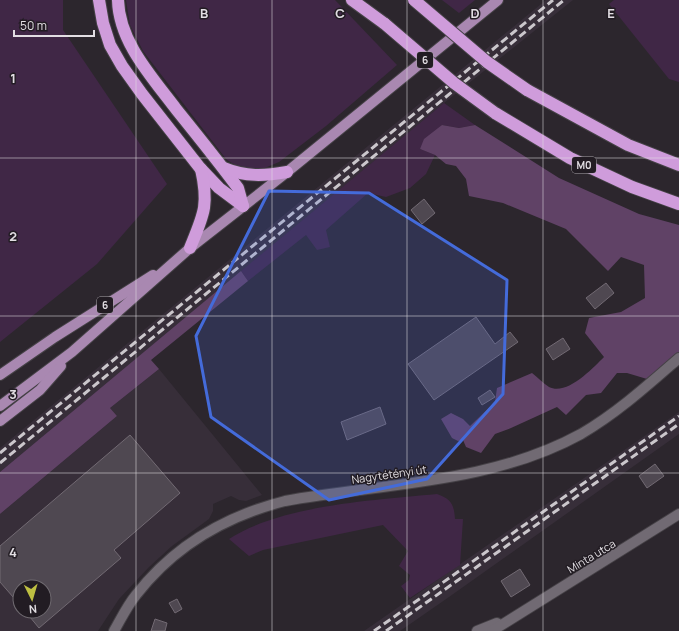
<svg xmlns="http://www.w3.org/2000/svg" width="679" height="631" viewBox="0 0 679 631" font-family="Manrope,sans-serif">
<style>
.built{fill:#372e39;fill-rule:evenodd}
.green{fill:#402746}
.forest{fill:#604266}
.building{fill:#4f4851;stroke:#726a73}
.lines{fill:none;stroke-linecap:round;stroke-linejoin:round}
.secondary-casing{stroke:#454146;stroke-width:12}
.primary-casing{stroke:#454146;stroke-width:12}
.highway-casing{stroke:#454146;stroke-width:14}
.secondary{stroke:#716a73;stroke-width:10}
.primary{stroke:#a988b1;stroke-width:10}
.highway{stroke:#cf9cdb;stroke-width:12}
.rail{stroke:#cbc7cc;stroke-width:3;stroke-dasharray:8 4;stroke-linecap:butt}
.highway-bridge-casing{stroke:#454146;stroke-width:14;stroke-linecap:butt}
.highway-bridge{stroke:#cf9cdb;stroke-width:12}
.marked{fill:#446bda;fill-opacity:0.2;stroke:#446bda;stroke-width:3;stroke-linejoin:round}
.grid{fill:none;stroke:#e2dee3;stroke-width:1;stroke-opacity:0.55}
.labels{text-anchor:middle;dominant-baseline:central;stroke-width:3;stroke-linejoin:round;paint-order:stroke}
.shield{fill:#221c23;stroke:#a8a4a9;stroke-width:1}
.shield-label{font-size:10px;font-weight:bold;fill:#e2dee3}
.street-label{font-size:11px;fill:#e2dee3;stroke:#221c23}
.grid-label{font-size:13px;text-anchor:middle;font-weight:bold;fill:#e2dee3;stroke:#221c23;stroke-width:3;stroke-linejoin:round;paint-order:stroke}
</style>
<rect width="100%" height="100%" fill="#2c262d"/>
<g class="built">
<path d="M546 0H573L444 103 0 472V448Z"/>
<path d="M159 369 262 495 246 501 239 500 231 496 213 504V511L209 519 172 546 149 567 119 599 98 631H0V514L117 416 110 408ZM20 587H44V611H20Z"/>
<path d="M679 412V434L449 597 400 631H364Z"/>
</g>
<g class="green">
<path d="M0 0H63V30L167 184 97 264 0 342Z"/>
<path d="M126 0H335L397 65 326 126 279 162 260 170 239 168 226 159 143 51 130 25Z"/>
<path d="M442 0H475L459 13Z"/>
<path d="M614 0H679V82L669 79 609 4Z"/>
<path d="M444 103 475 125 459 128 442 125 420 149 435 155 426 174 410 188 386 197 368 193 326 230 330 247 317 250 306 235 248 281 241 271Z"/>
<path d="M437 494C451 499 454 504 455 519H463L460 565 410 598 401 586 409 580 410 575 399 566 408 551 383 525 263 550 249 556 229 539C281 505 375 500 437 494Z"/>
</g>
<g class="forest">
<path d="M442 125 459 128 475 125 559 178 639 214 679 225V352L647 379 627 373H617L601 393 586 395 566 415 557 407 511 428 495 434 481 453 466 447 463 440 458 441 452 438 441 419 451 413 463 419 470 426 495 402 497 388 532 373C537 377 543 383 549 387 567 396 593 368 604 357L585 333 589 318 621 312 645 298 644 265 621 257 608 271 566 229 503 203 469 196 466 179 456 166 446 164 435 155 420 149 424 139Z"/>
<path d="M241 271 248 281 151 360 159 369 110 408 117 416 0 514V472Z"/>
</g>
<g class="building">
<path d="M424 199 435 213 422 224 411 210Z"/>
<path d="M606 283 614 293 595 309 586 298Z"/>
<path d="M476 317 495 344 510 332 518 342 434 400 408 364Z"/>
<path d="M563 338 570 349 553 360 546 349Z"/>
<path d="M490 390 495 397 482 405 478 398Z"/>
<path d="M380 407 386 424 347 440 341 422Z"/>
<path d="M130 435 180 493 114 550 121 558 39 628 25 611H44V587H20V605L0 582V546Z"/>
<path d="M655 464 664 476 647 488 639 476Z"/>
<path d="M520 569 530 585 511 597 501 581Z"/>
<path d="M177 599 182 609 175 613 169 603Z"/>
<path d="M155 619 167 623 165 631H151Z"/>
</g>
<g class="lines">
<g class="secondary-casing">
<g id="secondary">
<path d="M114 631C121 619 127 606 136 595 174 546 226 516 285 501 384 483 490 484 581 434 617 413 648 385 679 358"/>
<path d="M477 631 497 623"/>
<path d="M492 631 679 514"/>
</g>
</g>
<g class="primary-casing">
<g id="primary">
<path d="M0 375 55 337 153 275"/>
<path d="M0 406 72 352 190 248 287 172 498 0"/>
<path d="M0 421 40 390 61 366"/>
</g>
</g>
<g class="highway-casing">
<g id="highway">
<path d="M99 0 103 23 110 45 122 66 142 94 200 168 219 188 243 206"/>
<path d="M118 0C119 42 152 77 176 109 197 135 218 161 238 188L243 206"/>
<path d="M352 0 385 24"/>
<path d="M527 90 628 145 679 165"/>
<path d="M495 113 570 158 632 187 679 204"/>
<path d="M224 168C246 177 264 176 287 172"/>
<path d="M190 248C204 214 209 205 201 169"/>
</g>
</g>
<use href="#secondary" class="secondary"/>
<use href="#primary" class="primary"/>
<use href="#highway" class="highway"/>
<g class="rail">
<path d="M0 453 553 0"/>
<path d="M0 463 564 0"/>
<path d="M374 631 679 416"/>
<path d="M386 631 679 424"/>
</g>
<g class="highway-bridge-casing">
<g id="highway-bridge">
<path d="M414 0 487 62 527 90"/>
<path d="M385 24 454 83 495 113"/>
</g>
</g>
<use href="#highway-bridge" class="highway-bridge"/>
</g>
<path class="marked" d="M269 191 369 193 507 280 503 394 427 479 329 500 211 417 196 336Z"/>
<path class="grid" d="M136 0V631M272 0V631M407 0V631M543 0V631M0 158H679M0 316H679M0 473H679"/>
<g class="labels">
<g class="shield">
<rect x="417" y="52" width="16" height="16" rx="3"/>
<rect x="572" y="157" width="24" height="16" rx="3"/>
<rect x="97" y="297" width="16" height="16" rx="3"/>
</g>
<g class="shield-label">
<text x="425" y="60">6</text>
<text x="584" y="165">M0</text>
<text x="105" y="305">6</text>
</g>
<g class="street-label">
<text transform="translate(389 474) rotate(-8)">Nagytétényi út</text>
<text transform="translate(591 556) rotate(-31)">Minta utca</text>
</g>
</g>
<g class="grid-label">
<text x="204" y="18">B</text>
<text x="340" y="18">C</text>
<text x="475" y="18">D</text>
<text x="611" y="18">E</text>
<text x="13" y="83">1</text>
<text x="13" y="241">2</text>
<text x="13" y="399">3</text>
<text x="13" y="557">4</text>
</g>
<g transform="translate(32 599) rotate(175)"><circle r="19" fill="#221c23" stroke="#6f6a70"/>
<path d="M0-3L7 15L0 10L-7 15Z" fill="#bebf42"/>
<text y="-6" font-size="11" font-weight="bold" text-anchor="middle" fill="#e2dee3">N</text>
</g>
<path d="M14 30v6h80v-6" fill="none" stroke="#e2dee3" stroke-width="2"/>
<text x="20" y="30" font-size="12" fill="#e2dee3" stroke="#221c23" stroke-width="3" paint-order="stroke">50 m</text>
</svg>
